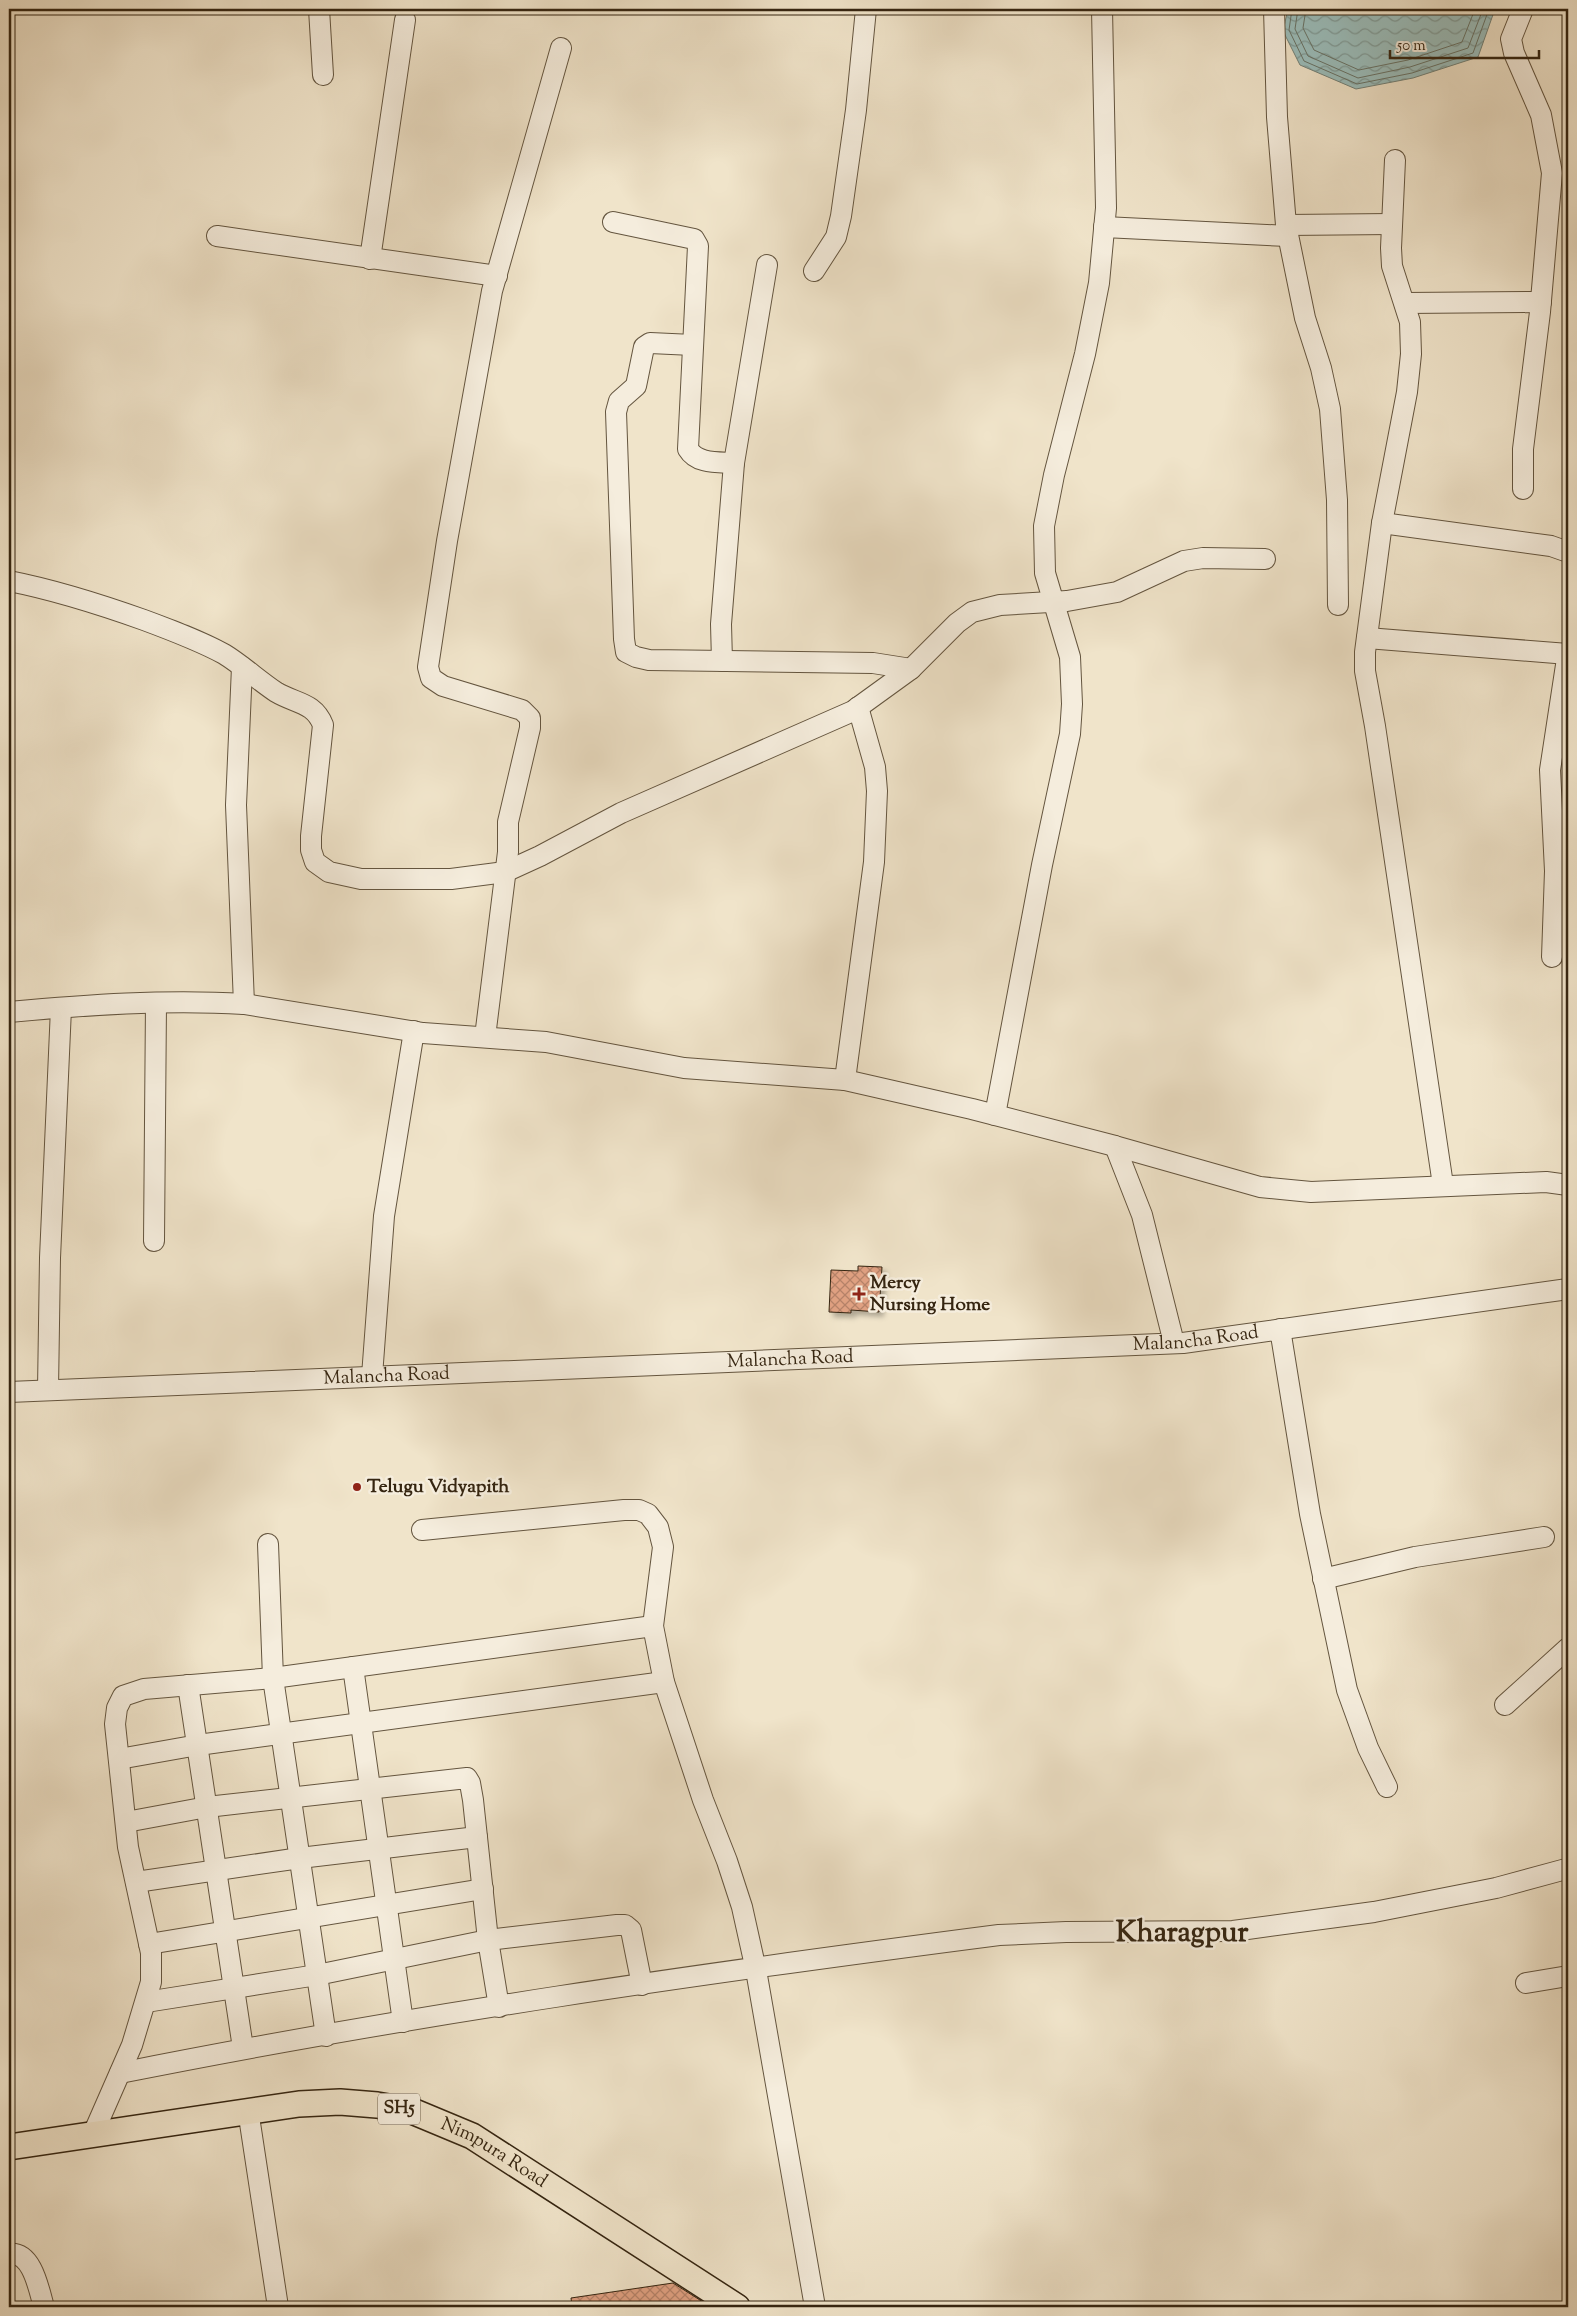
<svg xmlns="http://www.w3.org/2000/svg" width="1577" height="2316" viewBox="0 0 1577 2316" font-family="'Sorts Mill Goudy',serif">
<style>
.water{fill:url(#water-waves);stroke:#728178}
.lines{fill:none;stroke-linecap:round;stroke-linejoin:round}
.shore{stroke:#687266;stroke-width:1}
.building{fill:url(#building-cross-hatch);stroke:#352511;filter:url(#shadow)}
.minor-casing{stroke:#64553f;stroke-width:22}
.major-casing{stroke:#352511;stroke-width:28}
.minor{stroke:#f5eddd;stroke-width:20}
.major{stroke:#f0e4ca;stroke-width:25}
.poi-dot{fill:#8f2418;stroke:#f5eddd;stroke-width:2}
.labels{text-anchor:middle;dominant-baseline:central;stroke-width:5;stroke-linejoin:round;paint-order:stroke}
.shield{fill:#f5eddd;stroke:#6f614e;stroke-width:1}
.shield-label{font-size:18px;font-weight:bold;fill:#352511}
.poi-label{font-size:19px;font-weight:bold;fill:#352511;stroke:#f5eddd;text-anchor:start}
.street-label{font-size:19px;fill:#352511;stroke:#f5eddd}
.town-label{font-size:29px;font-weight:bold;fill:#352511;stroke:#f5eddd}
</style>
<defs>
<pattern id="water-waves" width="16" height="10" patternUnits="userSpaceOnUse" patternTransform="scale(1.25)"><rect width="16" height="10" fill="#9bbebc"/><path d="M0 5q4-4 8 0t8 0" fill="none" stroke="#7f9a97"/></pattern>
<pattern id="building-cross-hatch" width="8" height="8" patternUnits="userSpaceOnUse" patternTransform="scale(1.25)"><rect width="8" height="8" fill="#e0a182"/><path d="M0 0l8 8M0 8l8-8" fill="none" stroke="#b68369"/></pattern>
<filter id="shadow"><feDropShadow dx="4.5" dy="4.5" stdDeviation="2.5" flood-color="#0004"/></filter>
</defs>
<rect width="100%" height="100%" fill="#f0e4ca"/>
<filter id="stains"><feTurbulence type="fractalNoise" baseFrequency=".004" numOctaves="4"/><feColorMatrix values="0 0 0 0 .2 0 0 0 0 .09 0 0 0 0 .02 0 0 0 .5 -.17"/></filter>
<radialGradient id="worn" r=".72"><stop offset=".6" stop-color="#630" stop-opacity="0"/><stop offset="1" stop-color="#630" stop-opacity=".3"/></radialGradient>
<path class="water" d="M1288 9H1495L1478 57 1413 78 1356 89 1300 65 1283 31Z"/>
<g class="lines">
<g class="shore">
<path d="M1292 9 1289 30 1304 61 1357 84 1412 73 1473 53 1489 9"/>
<path d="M1298 9 1295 29 1308 56 1358 78 1410 67 1468 48 1483 9"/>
<path d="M1306 9 1303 28 1314 50 1359 70 1408 60 1462 42 1475 9"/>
</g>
</g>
<g class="building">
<path d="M858 1266 882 1267 879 1312 851 1310V1313L829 1312 831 1270 858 1271Z"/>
<path d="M673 2283 711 2307H572L571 2298Z"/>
</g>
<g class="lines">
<g class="minor-casing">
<g id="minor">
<path d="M319 9 323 75"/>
<path d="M1274 9 1277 117 1286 225 1305 318 1321 368 1330 409 1337 500 1338 605"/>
<path d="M1395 160 1391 248 1392 266 1410 322 1411 354 1407 392 1382 523 1365 652V671L1375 726 1443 1185"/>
<path d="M613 222 694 239 698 246 688 449C697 464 717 462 734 463"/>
<path d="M1286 225 1392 224"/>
<path d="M1104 227 1288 236"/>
<path d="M217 236 497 276"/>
<path d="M370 259 405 20"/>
<path d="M814 271 836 237 841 216 856 110 866 9"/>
<path d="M1405 303 1541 302"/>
<path d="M693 345 650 343 644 347 636 386 619 401 616 412 624 639 626 652 636 657 649 660 873 663 911 669"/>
<path d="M1523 489V449L1540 312 1552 173 1541 115 1514 53 1511 39 1523 9"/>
<path d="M1382 523 1551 546 1568 552"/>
<path d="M9 581C55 590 99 604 144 620 171 630 198 640 224 654 242 665 258 680 276 692 296 704 314 702 323 725L311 836V850L315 862 329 872 361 879H451L505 872 540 856 621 813 853 711 911 669 957 623 972 612 1000 605 1067 601 1117 592 1184 561 1203 558 1265 559"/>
<path d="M1367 638 1568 654"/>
<path d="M722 661 721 624 734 463 767 265"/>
<path d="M242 667 236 805 244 1004"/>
<path d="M1552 957 1555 871 1550 770 1568 652"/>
<path d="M9 1012C86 1005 166 999 244 1004L423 1033 546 1042 684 1068 845 1080 972 1109 1115 1146 1260 1187 1311 1192 1546 1182 1568 1185"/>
<path d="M485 1037 508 852V822L530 728V718L522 710 443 686 431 678 428 667 447 541 492 291 561 48"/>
<path d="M845 1080 874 862 877 791 875 767 858 707"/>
<path d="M995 1115 1042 865 1070 734 1072 704 1070 657 1045 573 1044 526 1054 475 1085 354 1099 283 1106 208 1102 9"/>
<path d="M1115 1146 1142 1215 1174 1343"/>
<path d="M154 1241 156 1003"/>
<path d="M1280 1329 1310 1514 1347 1690 1368 1748 1387 1787"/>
<path d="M372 1376 384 1216 414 1031"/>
<path d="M48 1390 50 1258 61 1008"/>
<path id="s1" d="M9 1392 1183 1343 1568 1289"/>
<path d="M422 1530 624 1510H639L648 1514 658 1527 663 1547 653 1626 664 1682 703 1800 727 1861 742 1907 756 1970 815 2307"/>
<path d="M268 1544 273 1678 326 2036"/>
<path d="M1323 1579 1415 1557 1544 1537"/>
<path d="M353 1667 403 2022"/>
<path d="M188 1685 243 2048"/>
<path d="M1505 1705 1568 1648"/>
<path d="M119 1759 198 1745 664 1682"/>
<path d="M126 1822 207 1807 467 1778 470 1783 473 1800 488 1940 499 2007"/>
<path d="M136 1882 300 1858 477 1837"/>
<path d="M149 1944 483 1889"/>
<path d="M1526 1983 1568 1976"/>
<path d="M146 2002 317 1975 488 1940 617 1925H625L631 1930 642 1985"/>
<path d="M120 2073C410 2015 705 1973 999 1935L1066 1932 1233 1931 1374 1912 1496 1888 1566 1869"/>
<path d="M248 2110 278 2307"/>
<path d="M93 2134 132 2045 151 1982V1953L128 1847 115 1724 117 1708 123 1696 144 1689 273 1678 653 1626"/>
<path d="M9 2254C33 2251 39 2291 44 2307"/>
</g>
</g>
<g class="major-casing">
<g id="major">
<path id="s2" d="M9 2147 299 2104 340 2102 377 2105 412 2111 472 2136 737 2307"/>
</g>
</g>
<use href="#minor" class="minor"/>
<use href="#major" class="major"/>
</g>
<g class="poi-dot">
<path d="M856.5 1286.5h5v5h5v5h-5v5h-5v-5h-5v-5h5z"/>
<circle cx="357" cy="1487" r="5"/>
</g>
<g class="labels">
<rect class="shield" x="378" y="2093.5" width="42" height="31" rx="4"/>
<g class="shield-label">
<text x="399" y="2109">SH5</text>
</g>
<g class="poi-label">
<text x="870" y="1283">Mercy<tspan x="870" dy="22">Nursing Home</tspan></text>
<text x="367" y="1487">Telugu Vidyapith</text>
</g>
<g class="street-label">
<text stroke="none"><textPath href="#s1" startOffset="1188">Malancha Road</textPath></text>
<text stroke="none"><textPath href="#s1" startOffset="782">Malancha Road</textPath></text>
<text stroke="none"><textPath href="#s1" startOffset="378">Malancha Road</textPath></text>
<text stroke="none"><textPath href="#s2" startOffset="499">Nimpura Road</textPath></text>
</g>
<g class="town-label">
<text x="1182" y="1934">Kharagpur</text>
</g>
</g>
<rect width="1577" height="2316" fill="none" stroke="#f0e4ca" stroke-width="30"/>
<rect x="10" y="10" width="1557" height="2296" fill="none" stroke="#352511" stroke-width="2.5"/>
<rect x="15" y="15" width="1547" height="2286" fill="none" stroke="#352511"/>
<path d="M1390 50v8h149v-8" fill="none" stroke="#352511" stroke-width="2.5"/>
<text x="1397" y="50" font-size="15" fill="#352511" stroke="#f5eddd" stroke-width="4" paint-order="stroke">50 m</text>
<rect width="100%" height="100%" filter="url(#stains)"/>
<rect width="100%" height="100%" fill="url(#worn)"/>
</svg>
